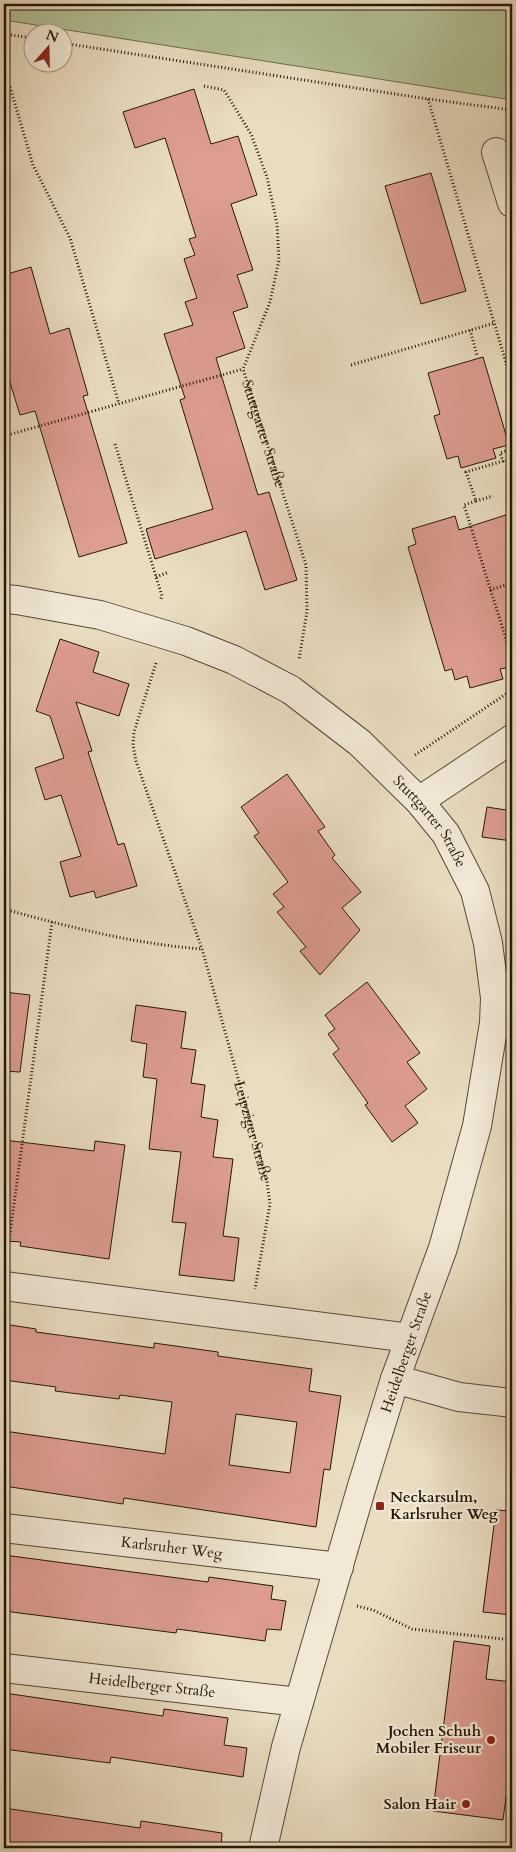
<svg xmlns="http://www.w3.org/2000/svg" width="516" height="1852" viewBox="0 0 516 1852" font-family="Cardo,serif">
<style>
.green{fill:#b3c195;stroke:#6c6c4e}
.building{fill:#dd9d91;stroke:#251807;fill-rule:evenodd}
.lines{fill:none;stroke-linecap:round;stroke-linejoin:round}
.minor-casing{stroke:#564935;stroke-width:30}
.path{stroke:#251807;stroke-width:3;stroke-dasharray:1 2.5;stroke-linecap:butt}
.minor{stroke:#f1e8d6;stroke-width:28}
.poi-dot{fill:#8f2418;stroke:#f1e8d6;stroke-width:2}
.labels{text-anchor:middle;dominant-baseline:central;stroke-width:4.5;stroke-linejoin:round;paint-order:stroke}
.street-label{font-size:15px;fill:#251807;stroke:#f1e8d6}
.poi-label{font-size:15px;font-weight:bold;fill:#251807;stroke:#f1e8d6;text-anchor:end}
</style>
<rect width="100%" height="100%" fill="#e9dcc0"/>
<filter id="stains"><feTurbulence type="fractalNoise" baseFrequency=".004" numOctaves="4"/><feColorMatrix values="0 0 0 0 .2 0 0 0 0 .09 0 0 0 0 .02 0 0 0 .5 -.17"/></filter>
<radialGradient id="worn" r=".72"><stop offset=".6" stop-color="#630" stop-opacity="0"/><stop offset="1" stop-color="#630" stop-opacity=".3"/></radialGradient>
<path class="green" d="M4 4H512V100L4 20Z"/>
<g class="building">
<path d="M194 89 211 144 238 136 257 195 231 204 253 270 237 275 248 307 233 312 245 348 216 358 258 495 269 492 297 580 265 590 246 531 155 559 146 529 213 509 180 400 185 398 164 334 193 325 185 302 197 298 184 259 195 255 189 239 196 237 165 138 135 148 123 112Z"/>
<path d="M431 173 466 291 421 304 385 186Z"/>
<path d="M31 267 50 334 69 328 88 395 83 396 127 543 79 557 35 411 20 415 4 363V275Z"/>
<path d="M483 357 509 445 493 449 496 458 461 468 458 456 447 459 434 416 440 414 428 373Z"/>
<path d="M512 513V667L500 669 503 679 470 688 467 676 455 680 452 669 445 671 408 547 416 544 412 529 455 516 459 530Z"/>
<path d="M60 639 99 652 93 672 129 684 119 716 76 702 92 751 88 752 118 845 124 843 137 886 96 898 94 891 70 897 60 862 81 856 61 795 45 800 35 768 64 758 50 716 36 711Z"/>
<path d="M287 774 325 827 318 831 335 855 332 858 361 892 342 908 360 930 320 975 300 951 306 947 277 912 284 907 273 894 288 882 254 836 259 833 241 807Z"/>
<path d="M487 807 512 811V841L482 837Z"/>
<path d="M367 982 420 1053 407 1062 427 1089 405 1106 418 1123 392 1142 365 1105 368 1103 333 1054 339 1049 328 1034 335 1029 325 1015Z"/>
<path d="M4 992 30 995 20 1072 4 1071Z"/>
<path d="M136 1005 186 1012 181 1048 196 1050 191 1083 205 1085 201 1117 218 1120 213 1157 233 1159 223 1236 239 1238 234 1281 179 1275 186 1223 172 1222 181 1152 149 1149 157 1079 143 1077 147 1044 131 1041Z"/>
<path d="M4 1140 94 1151 95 1141 125 1145 109 1259 20 1246 21 1242 4 1241Z"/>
<path d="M4 1324 36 1329V1332L154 1348V1343L218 1352V1356L312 1369 309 1391 341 1396 330 1470 324 1469 316 1527 124 1498 123 1504 4 1486V1431L165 1454 172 1402 120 1395 119 1399 55 1391 56 1387 4 1380ZM236 1414 297 1422 290 1473 229 1465Z"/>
<path d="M496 1510 512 1511V1615L483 1612Z"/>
<path d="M4 1555 208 1582 209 1577 273 1586 271 1599 286 1601 281 1630 267 1629 265 1641 177 1629 176 1633 4 1611Z"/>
<path d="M454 1641 490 1646 486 1679 512 1682V1798L506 1797 503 1820 433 1811Z"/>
<path d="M4 1693 163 1716 164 1709 228 1718 224 1745 247 1748 243 1777 111 1757 110 1763 4 1749Z"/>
<path d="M4 1808 140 1828 141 1821 222 1833 221 1848H4Z"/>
</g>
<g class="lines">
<g class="minor-casing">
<g id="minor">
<path d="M496 152 512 203"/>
<path id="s3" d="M4 599 17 600 100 615 186 641 234 660 291 690 360 743 419 801 446 834 475 891 488 943 495 998 494 1023 477 1126 443 1248 395 1379 362 1486 286 1747 263 1848"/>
<path d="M419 801 512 739"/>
<path d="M4 1286 410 1338"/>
<path d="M395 1379 459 1397 512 1403"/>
<path id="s4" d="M4 1528 339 1567"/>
<path id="s5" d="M4 1668 299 1702"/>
</g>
</g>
<g class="path">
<path d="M4 34 32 38"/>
<path d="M62 43 428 99 512 110"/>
<path id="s1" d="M204 86 224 90 251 134 267 177 277 224 279 260 270 302 243 369 306 565 307 611 299 660"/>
<path d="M10 87 33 165 70 238 119 404"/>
<path d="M428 99 512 383"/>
<path d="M470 330 477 355"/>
<path d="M351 365 495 323"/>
<path d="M4 436 243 369"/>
<path d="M115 444 162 596 160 601"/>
<path d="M512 449 500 453 503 461 466 472 476 501 464 505 512 658"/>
<path d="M476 501 493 496"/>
<path d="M156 577 169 572"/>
<path d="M490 590 512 583"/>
<path id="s2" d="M156 663 134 732 133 745 136 761 202 949 267 1182 270 1204 255 1289"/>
<path d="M415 755 512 690"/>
<path d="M4 909C69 927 135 944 202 949"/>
<path d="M7 1256 52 922"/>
<path d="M357 1606 373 1610 412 1629 512 1640"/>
</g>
<use href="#minor" class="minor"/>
</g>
<g class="poi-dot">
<rect x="375" y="1501" width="10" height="10" rx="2.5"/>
<circle cx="491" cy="1740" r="5"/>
<circle cx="466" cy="1804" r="5"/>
</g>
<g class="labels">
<g class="street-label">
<text stroke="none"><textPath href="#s1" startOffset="385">Stuttgarter Straße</textPath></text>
<text stroke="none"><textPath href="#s3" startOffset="496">Stuttgarter Straße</textPath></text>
<text stroke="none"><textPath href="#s2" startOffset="490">Leipziger Straße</textPath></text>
<text transform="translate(406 1352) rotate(-71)">Heidelberger Straße</text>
<text stroke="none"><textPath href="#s4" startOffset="169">Karlsruher Weg</textPath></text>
<text stroke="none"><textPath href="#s5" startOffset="149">Heidelberger Straße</textPath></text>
</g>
<g class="poi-label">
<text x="390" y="1497" text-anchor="start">Neckarsulm,<tspan x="390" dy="17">Karlsruher Weg</tspan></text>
<text x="481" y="1731">Jochen Schuh<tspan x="481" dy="17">Mobiler Friseur</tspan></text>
<text x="456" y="1804">Salon Hair</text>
</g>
</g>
<rect width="516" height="1852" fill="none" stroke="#e9dcc0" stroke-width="20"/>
<rect x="5" y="5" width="506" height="1842" fill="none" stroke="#251807" stroke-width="2.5"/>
<rect x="10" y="10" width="496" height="1832" fill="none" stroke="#251807"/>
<g transform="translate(48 48) rotate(20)"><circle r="24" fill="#f1e8d6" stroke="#9f9583"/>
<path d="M0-4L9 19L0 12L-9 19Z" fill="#8f2418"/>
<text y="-8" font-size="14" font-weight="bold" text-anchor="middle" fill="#251807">N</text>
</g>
<rect width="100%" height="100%" filter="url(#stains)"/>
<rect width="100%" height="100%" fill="url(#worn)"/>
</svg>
